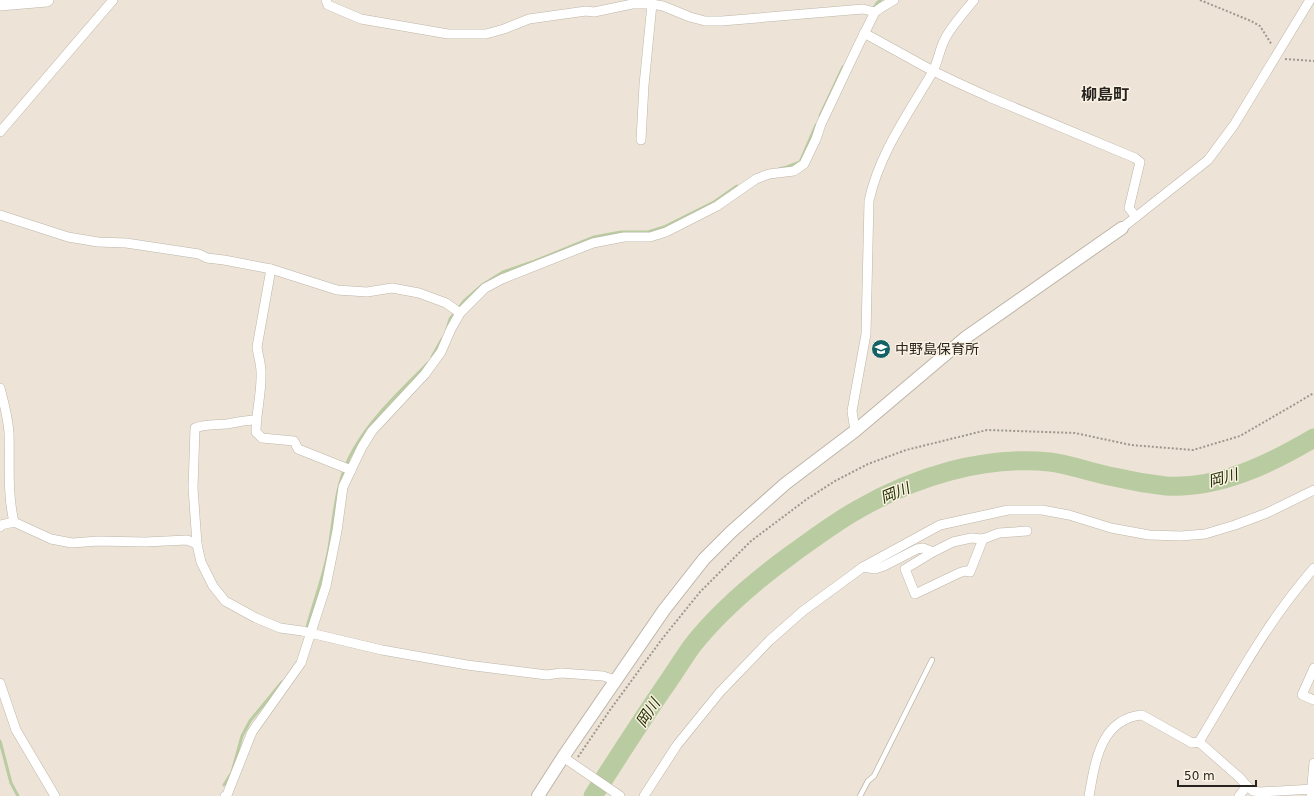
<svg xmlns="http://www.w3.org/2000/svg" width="1314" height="796" viewBox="0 0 1314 796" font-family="'DejaVu Sans','Noto Sans JP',sans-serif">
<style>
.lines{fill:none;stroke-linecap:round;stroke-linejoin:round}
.stream{stroke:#b9cba0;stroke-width:3}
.river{stroke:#b9cba0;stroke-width:19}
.lane-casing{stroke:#bdb5a8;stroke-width:6}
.street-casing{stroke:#bdb5a8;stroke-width:10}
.secondary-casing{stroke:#bdb5a8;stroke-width:14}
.primary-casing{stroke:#bdb5a8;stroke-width:14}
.path{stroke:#9d978d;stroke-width:2;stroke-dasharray:2 2;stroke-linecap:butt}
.lane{stroke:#fff;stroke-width:4.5}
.street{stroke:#fff;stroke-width:9}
.secondary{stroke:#fff;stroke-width:12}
.primary{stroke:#fff;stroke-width:13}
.labels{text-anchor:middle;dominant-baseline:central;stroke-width:3;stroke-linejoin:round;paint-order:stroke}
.poi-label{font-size:14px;fill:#27241f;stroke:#fbf2e4;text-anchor:start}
.water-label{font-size:15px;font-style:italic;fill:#223201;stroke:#fbf2e4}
.quarter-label{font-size:16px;font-weight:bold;fill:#27241f;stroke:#fbf2e4}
</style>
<rect width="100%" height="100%" fill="#ede4d7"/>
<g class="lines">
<g class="stream">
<path d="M872 11 877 3 881 0"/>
<path d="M820 116 843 67"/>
<path d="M779 169 787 167 800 162 816 125"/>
<path d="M447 329 450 319 465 300 482 285 503 272 535 261 594 237 621 232H648L664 227 714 202 737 186"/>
<path d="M432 357 442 339"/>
<path d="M306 631C313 604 324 576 329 548 335 512 335 482 354 449 372 417 403 389 428 363"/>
<path d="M0 741 11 783 18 796"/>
<path d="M224 785 232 772 242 736 250 721 282 682"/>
</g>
<path class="river" d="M593 796C616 760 639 724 663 689 673 675 682 660 692 646 720 610 755 581 792 554 813 539 834 523 857 510 914 477 984 455 1050 462 1072 465 1093 473 1114 477 1131 481 1148 484 1166 486 1219 489 1270 464 1314 438"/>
<g class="lane-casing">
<path id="lane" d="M860 796 868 781 874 776 932 660"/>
</g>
<g class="street-casing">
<g id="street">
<path d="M326 0 328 5 361 19 448 34H486L504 29 529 19 586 11 594 12 632 4H652L663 6 690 17 705 21H722L863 9 875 12"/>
<path d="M864 33 933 71 956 82 989 97 1135 158 1140 162 1129 208 1136 217"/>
<path d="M0 132 113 0"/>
<path d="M641 140 644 85 652 4"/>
<path d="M0 215 68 237 98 242 126 243 199 254 207 258 224 260 271 269 337 290 367 292 392 288 419 293 446 303 460 313"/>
<path d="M1122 228 1208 160 1234 125 1310 0"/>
<path d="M271 269 257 347C258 356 261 363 261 372 262 392 256 412 256 432L262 438 294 441 298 449 351 470"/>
<path d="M0 388C4 403 8 417 9 433 10 462 7 493 14 522"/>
<path d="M256 420C246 420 237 422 227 424 216 425 205 424 195 428L193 488 197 544 201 562 213 586 225 601 256 618 280 628 302 631 382 650 467 665 547 675 561 673 603 676 615 680"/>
<path d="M855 431 852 411 866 334 869 201C879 154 908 114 932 73 938 63 939 50 945 39 950 28 966 10 974 0"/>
<path d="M0 527 1 525 14 522 51 539 72 543 98 541 145 542 187 540 197 544"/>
<path d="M933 552 905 569 915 594 959 573 965 571 970 572 983 539"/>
<path d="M863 567 875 569 884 566 917 549 923 548 933 552 953 542 971 538 983 539 999 533 1027 531"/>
<path d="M1314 668 1302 695 1314 700"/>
<path d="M0 683 16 730 55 796"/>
<path d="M1199 742C1236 681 1266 623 1314 568"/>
<path d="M563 757 620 796"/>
<path d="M225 796 227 795 252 732 301 663 326 586 337 531 343 487 351 470 362 447 372 431 425 374 441 352 451 329 460 313 485 288 502 279 593 243 624 237H650L666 232 717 206 756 179 769 174 794 171 804 164 816 139 821 124 858 46 875 12 882 7 894 0"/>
<path d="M644 796 677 745 720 692 770 640 803 611 863 567 940 525 1008 510H1042L1069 515 1111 528 1149 535 1181 536 1205 534 1235 525 1267 513 1314 490"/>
<path d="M1089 796C1095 763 1100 719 1142 715L1192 743 1199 742 1240 778 1247 786 1253 791 1260 792 1314 789"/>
<path d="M1239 796 1247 786"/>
<path d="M1311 796 1314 763"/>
</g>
</g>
<g class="secondary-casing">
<path id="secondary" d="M538 796 563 757 664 610 704 559 731 532 785 484 855 431 965 338 1122 228"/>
</g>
<g class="primary-casing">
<path id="primary" d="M0 4 47 0"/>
</g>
<g class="path">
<path d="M1200 0 1251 21 1260 26 1272 45"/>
<path d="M1285 59 1314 61"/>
<path d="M578 757 610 710 662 639 700 592 751 541 807 499 835 481 868 464 906 450 987 430 1075 433 1131 445 1193 450 1240 436 1314 393"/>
</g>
<use href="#lane" class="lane"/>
<use href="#street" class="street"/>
<use href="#secondary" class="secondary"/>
<use href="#primary" class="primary"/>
</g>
<defs>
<g id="school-disc" transform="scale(1)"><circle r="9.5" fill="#136366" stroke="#fbf2e4"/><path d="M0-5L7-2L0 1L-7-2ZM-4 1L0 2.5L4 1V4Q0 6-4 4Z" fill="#fff"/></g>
</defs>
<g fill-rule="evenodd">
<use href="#school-disc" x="881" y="349"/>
</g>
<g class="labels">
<g class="poi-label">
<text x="895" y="349">中野島保育所</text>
</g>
<g class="water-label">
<text transform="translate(1223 478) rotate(-15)">岡川</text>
<text transform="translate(895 493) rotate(-22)">岡川</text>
<text transform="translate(648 713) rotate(-57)">岡川</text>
</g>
<g class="quarter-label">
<text x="1105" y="94">柳島町</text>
</g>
</g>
<path d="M1178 780v6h78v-6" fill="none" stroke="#27241f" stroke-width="2"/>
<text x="1184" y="780" font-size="12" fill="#27241f" stroke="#fbf2e4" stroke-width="3" paint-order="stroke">50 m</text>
</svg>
